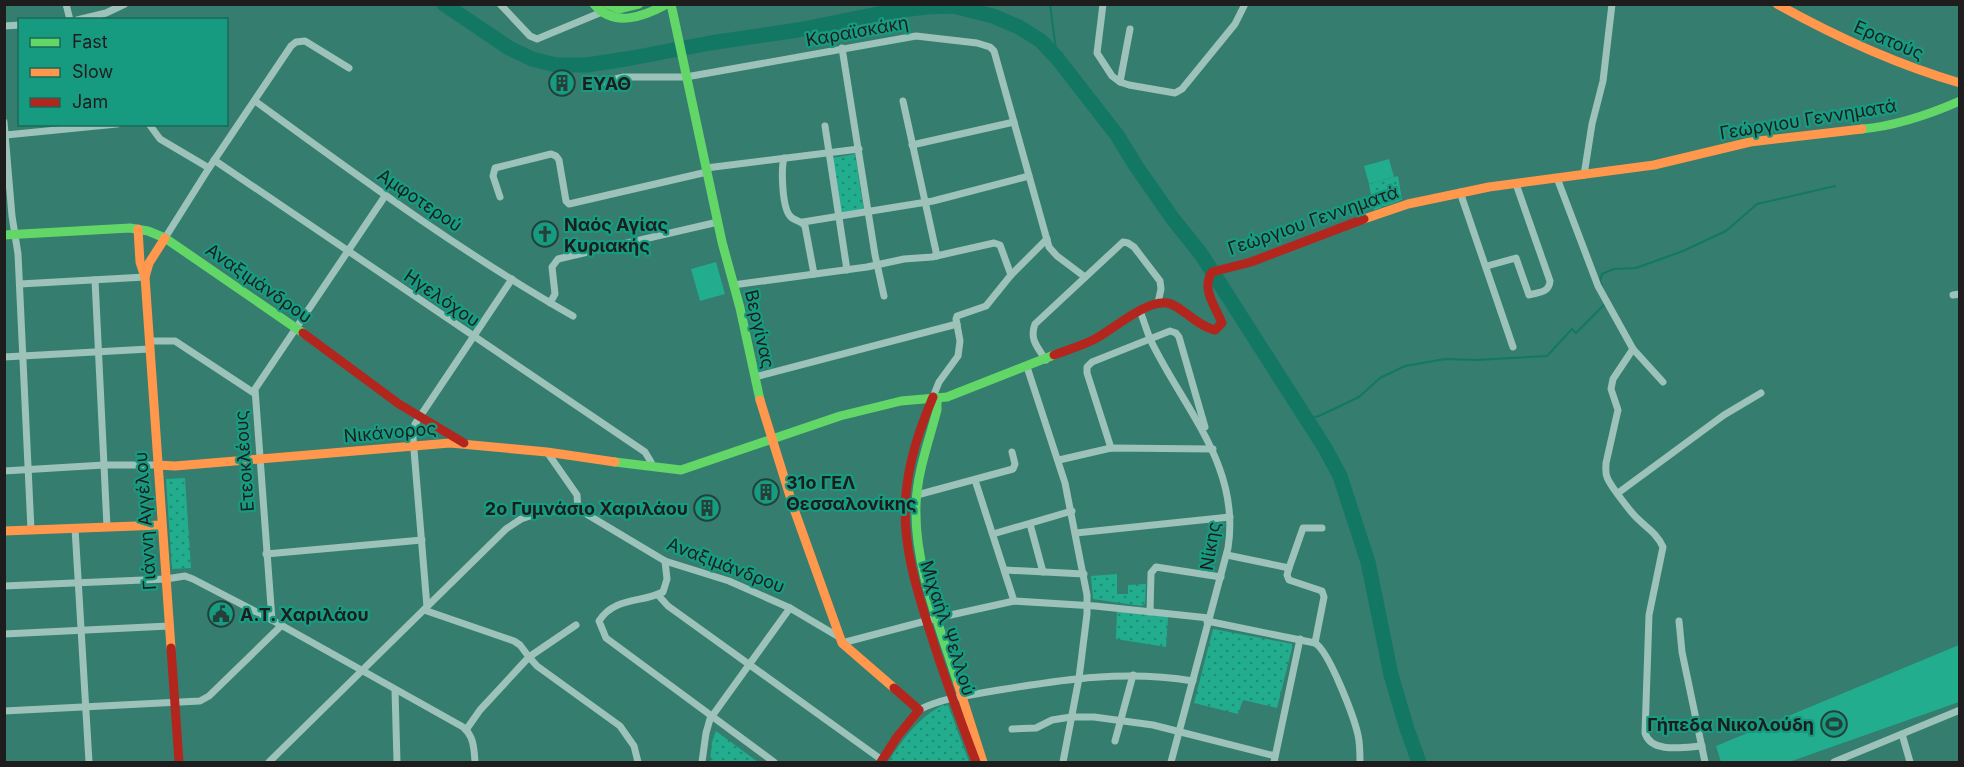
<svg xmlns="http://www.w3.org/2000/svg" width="1964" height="767" viewBox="0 0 1964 767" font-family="Inter,sans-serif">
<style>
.green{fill:url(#green-dots)}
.pitch{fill:#22ad8e}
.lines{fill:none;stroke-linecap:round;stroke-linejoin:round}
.stream{stroke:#127864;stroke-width:2}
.river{stroke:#127864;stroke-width:15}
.street{stroke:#9cc2b9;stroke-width:7}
.fast{stroke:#63d668;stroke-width:9}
.slow{stroke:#ff974d;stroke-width:9}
.jam{stroke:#b3261e;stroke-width:9}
.labels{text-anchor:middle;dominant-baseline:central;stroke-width:4.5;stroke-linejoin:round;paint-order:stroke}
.street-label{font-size:18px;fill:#1d1d1d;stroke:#179b80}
.poi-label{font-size:18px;font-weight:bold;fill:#1d1d1d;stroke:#179b80;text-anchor:start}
</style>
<defs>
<pattern id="green-dots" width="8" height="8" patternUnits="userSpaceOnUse" patternTransform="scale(1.5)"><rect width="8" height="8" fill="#22ad8e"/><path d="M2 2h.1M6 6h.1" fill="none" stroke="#1d8c73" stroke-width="1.8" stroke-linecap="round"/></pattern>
</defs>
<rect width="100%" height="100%" fill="#357d6e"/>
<g class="green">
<path d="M855 154 864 211 841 215 832 158Z"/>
<path d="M1398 176 1402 200 1374 210 1369 184Z"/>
<path d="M185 478 191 568 172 569 166 479Z"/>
<path d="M1117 574V594H1128V585L1146 584 1145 604 1141 606 1093 599 1091 576Z"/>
<path d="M1117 611 1168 617 1166 647 1116 639Z"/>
<path d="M1213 629 1293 644 1277 708 1243 700 1238 714 1194 703Z"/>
<path d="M943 705H948L969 762H888C901 741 920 716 943 705Z"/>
<path d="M716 731 758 762H710L712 742Z"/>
</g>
<g class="pitch">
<path d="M1389 159 1394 177 1369 184 1364 166Z"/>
<path d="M716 262 725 294 700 301 691 269Z"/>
<path d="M1959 645V702L1789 762H1721L1716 746Z"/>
</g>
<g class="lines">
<g class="stream">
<path d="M1050 4 1057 58"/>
<path d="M1602 287 1600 281 1602 274 1614 269 1636 268 1683 251 1726 231 1757 204 1835 186"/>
<path d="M1306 419 1319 416 1359 397 1380 378 1405 366 1445 359 1477 360 1547 356 1572 329 1576 333 1605 304"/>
</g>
<path class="river" d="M444 4 509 48 532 59 556 65H587L632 58 710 43 798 30 887 12 926 7 953 6 993 16 1019 27 1041 41 1057 58 1117 135 1136 166 1173 219 1201 254 1325 448 1340 476 1368 562 1391 675 1407 729 1419 762"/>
<g class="street">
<path d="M66 4 70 20"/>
<path d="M500 4 530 36 537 39 602 12"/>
<path d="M1103 4 1097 53 1112 76 1120 82 1129 85 1175 93 1182 89 1235 24 1245 4"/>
<path d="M77 20 106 13 125 4"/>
<path d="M4 26 20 25"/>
<path d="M842 48 875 255 884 296"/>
<path d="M602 82 624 77H686L916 36 977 43 990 47 994 51 1049 247 1057 256 1085 277"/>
<path d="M1120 82 1130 29"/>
<path d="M255 101C358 176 462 253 573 316"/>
<path d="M903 101 937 256"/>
<path d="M4 122 12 216 18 254 31 530"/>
<path d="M149 124 160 139 209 168"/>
<path d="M825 126 847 270"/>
<path d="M6 135 117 124"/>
<path d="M912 145 1014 122"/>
<path d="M784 158C781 169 782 207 790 216 794 221 801 220 805 226L814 274"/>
<path d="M214 160 645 452 651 462"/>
<path d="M706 168 859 149"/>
<path d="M1584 175 1592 124 1603 81 1612 4"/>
<path d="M1557 178 1598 286 1633 349 1663 382"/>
<path d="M1460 192 1513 347"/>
<path d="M500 197 493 176 495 168 551 154 556 156 559 160 566 201 569 204 707 172"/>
<path d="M803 222 933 201 1029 176"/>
<path d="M165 238 209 168 291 46 296 42 305 41 349 68"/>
<path d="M1487 266 1516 258 1529 295C1539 292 1549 293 1550 281L1516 184"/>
<path d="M95 280 107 527"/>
<path d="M20 284 145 277"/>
<path d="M733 285 867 267 904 259 932 257 994 243 1000 245 1011 275"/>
<path d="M1953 295 1960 294"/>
<path d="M550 303 555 294 552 267 558 259 718 222"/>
<path d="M1140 311C1144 321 1147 332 1151 341 1184 409 1241 466 1228 548L1171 762"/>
<path d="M149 341H175L254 393"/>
<path d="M1633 349 1613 379 1611 389 1618 410 1606 463C1606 468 1605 473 1607 477 1609 484 1632 514 1638 519 1648 529 1657 534 1663 547L1649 615 1645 733C1651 754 1685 747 1702 746"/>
<path d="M4 357 149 349"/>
<path d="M1046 360C1038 348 1029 339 1035 324L1123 242 1128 243 1134 247 1160 281 1161 289 1158 303"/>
<path d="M1027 367 1065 483 1087 595V614L1079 678 1063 762"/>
<path d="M755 377 957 324"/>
<path d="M933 397 939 382 958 356 960 341 956 319 957 316 986 306 1011 275 1047 239"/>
<path d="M1111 448 1087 373V367L1092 362 1170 331 1176 333 1179 337 1205 427"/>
<path d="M547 452 577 495 578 509"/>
<path d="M1059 460 1111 448 1213 449"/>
<path d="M4 471 104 465H157"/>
<path d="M975 480 1014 601"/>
<path d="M1618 493 1724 415 1761 393"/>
<path d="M917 495 1013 469 1015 464 1012 452"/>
<path d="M1030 524 1043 572"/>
<path d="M75 528 89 762"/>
<path d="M1076 533 1230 517"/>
<path d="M993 534 1072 511"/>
<path d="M266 554 422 540"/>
<path d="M665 561 667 579 663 592C641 603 614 597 599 621L606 638 774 762"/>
<path d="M1289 568 1303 528H1322"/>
<path d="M1005 570 1084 574"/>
<path d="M4 586 166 579 185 576 193 579 272 620 463 727C474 736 474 749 475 762"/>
<path d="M658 595 668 606 882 760"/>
<path d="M427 607 413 438 415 424 512 279"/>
<path d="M424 610 514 641 520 645 529 657 480 710 466 730"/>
<path d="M1150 612 1151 573 1156 567 1221 577"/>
<path d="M272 620 255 389 385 196"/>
<path d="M1207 621 1315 643 1324 597 1322 591 1289 580 1287 575 1289 568 1227 555"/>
<path d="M1679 621 1682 652 1705 762"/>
<path d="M576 625 529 657 537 666 620 726 634 746 638 762"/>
<path d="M4 634 169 626"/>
<path d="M842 643 937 618 1014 601 1095 606 1209 618"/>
<path d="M1315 643C1329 651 1354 717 1358 735 1360 744 1360 753 1360 762"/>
<path d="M395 690 397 762"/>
<path d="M919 710C944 697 972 695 999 690 1066 679 1126 670 1193 681"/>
<path d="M4 711 200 701 209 696 282 625"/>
<path d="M1012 729 1036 728 1052 720 1071 717H1094L1153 725 1275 756"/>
<path d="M1902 734 1910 762"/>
<path d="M1115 741 1133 675"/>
<path d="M269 762 506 529 521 519 542 512 578 509 665 561 729 581 790 608 839 637"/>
<path d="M702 762 706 733 710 719 790 608"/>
<path d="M1274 762 1300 639"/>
<path d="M1834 762 1960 710"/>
</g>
<g class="fast">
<path d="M594 4C614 28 643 17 667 4"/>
<path d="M607 4 618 9 639 4"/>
<path d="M671 4 722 242 740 308 760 400"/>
<path d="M1862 129C1896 126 1928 115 1960 101"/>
<path d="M4 235 130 228 148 231 165 238 303 333"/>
<path d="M933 397 937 401V410C929 441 917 472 916 505 914 566 940 627 958 684"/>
<path d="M615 462 681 470 840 416 901 401 947 397 1054 355"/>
</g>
<g class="slow">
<path d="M1777 4C1836 37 1895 64 1960 83"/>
<path d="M1364 219 1408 204 1489 187 1654 165 1750 142 1862 129"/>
<path d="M138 229 140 262 145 277 171 648"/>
<path d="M145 277 149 263 165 238"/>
<path d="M760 400 794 509 842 643 894 688"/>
<path d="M157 465 175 466 450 443 547 452 615 462"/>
<path d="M4 531 162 525"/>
<path d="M958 684 983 762"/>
</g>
<g class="jam">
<path d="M303 333 399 404 464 443"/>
<path d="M1054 355C1067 350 1081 346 1093 340 1113 330 1145 300 1167 303 1181 305 1196 326 1215 330L1222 323C1215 306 1201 289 1212 272L1251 262 1364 219"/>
<path d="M933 397C920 428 909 459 906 494 901 544 918 594 933 641 946 682 961 722 976 762"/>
<path d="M171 648 179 762"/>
<path d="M881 762 897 737 919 710 894 688"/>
</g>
</g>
<defs>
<g id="building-ring" transform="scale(1.35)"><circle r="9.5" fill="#179b80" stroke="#253f39" stroke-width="1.5"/><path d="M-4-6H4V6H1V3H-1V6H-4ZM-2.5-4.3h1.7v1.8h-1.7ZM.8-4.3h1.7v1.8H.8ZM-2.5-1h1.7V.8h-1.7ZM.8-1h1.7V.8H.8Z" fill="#253f39"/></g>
<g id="church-ring" transform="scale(1.35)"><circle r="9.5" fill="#179b80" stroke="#253f39" stroke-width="1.5"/><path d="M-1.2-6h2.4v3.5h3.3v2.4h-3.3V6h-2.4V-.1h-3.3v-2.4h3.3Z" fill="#253f39"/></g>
<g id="civic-ring" transform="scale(1.35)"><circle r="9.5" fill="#179b80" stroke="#253f39" stroke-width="1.5"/><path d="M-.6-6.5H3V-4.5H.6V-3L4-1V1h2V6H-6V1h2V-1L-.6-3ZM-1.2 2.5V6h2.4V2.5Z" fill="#253f39"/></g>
<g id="stadium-ring" transform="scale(1.35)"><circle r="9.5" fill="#179b80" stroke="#253f39" stroke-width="1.5"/><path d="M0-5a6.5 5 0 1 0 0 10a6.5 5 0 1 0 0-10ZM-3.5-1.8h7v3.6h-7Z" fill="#253f39"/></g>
</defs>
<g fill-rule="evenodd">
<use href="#building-ring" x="562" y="83"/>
<use href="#church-ring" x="545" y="234"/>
<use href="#building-ring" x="766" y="492"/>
<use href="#building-ring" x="707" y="508"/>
<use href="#civic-ring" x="221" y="614"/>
<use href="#stadium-ring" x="1834" y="724"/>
</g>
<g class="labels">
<g class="street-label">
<text transform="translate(857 31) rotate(-10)">Καραϊσκάκη</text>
<text transform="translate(1889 40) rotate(23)">Ερατούς</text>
<text transform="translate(1808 119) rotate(-9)">Γεώργιου Γεννηματά</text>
<text transform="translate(420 200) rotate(34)">Αμφοτερού</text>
<text transform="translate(1313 220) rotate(-19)">Γεώργιου Γεννηματά</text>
<text transform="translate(259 283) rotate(35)">Αναξιμάνδρου</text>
<text transform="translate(442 298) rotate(34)">Ηγελόχου</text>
<text transform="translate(760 329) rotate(77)">Βεργίνας</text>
<text transform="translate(390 432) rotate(-5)">Νικάνορος</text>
<text transform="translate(244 461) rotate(-94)">Ετεοκλέους</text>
<text transform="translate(145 521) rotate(-94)">Γιάννη Αγγέλου</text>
<text transform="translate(1210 546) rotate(-81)">Νίκης</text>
<text transform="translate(726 565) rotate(21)">Αναξιμάνδρου</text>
<text transform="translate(948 628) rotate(72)">Μιχαήλ Ψελλού</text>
</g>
<g class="poi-label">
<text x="582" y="83">ΕΥΑΘ</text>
<text x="564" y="224">Ναός Αγίας<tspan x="564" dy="21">Κυριακής</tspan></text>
<text x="786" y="482">31ο ΓΕΛ<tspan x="786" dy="21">Θεσσαλονίκης</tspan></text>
<text x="688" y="508" text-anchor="end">2ο Γυμνάσιο Χαριλάου</text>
<text x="240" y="614">Α.Τ. Χαριλάου</text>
<text x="1814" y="724" text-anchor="end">Γήπεδα Νικολούδη</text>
</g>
</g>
<rect width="1964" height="767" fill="none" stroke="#1d1d1d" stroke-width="12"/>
<rect x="18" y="18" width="210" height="108" fill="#179b80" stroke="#196958" stroke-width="1.5"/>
<rect x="30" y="38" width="30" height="9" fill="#63d668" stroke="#196958" stroke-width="1.5"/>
<text x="72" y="48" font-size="18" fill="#1d1d1d">Fast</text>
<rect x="30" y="68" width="30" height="9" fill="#ff974d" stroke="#196958" stroke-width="1.5"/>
<text x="72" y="78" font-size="18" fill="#1d1d1d">Slow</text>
<rect x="30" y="98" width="30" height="9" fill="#b3261e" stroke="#196958" stroke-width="1.5"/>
<text x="72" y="108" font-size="18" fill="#1d1d1d">Jam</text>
</svg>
